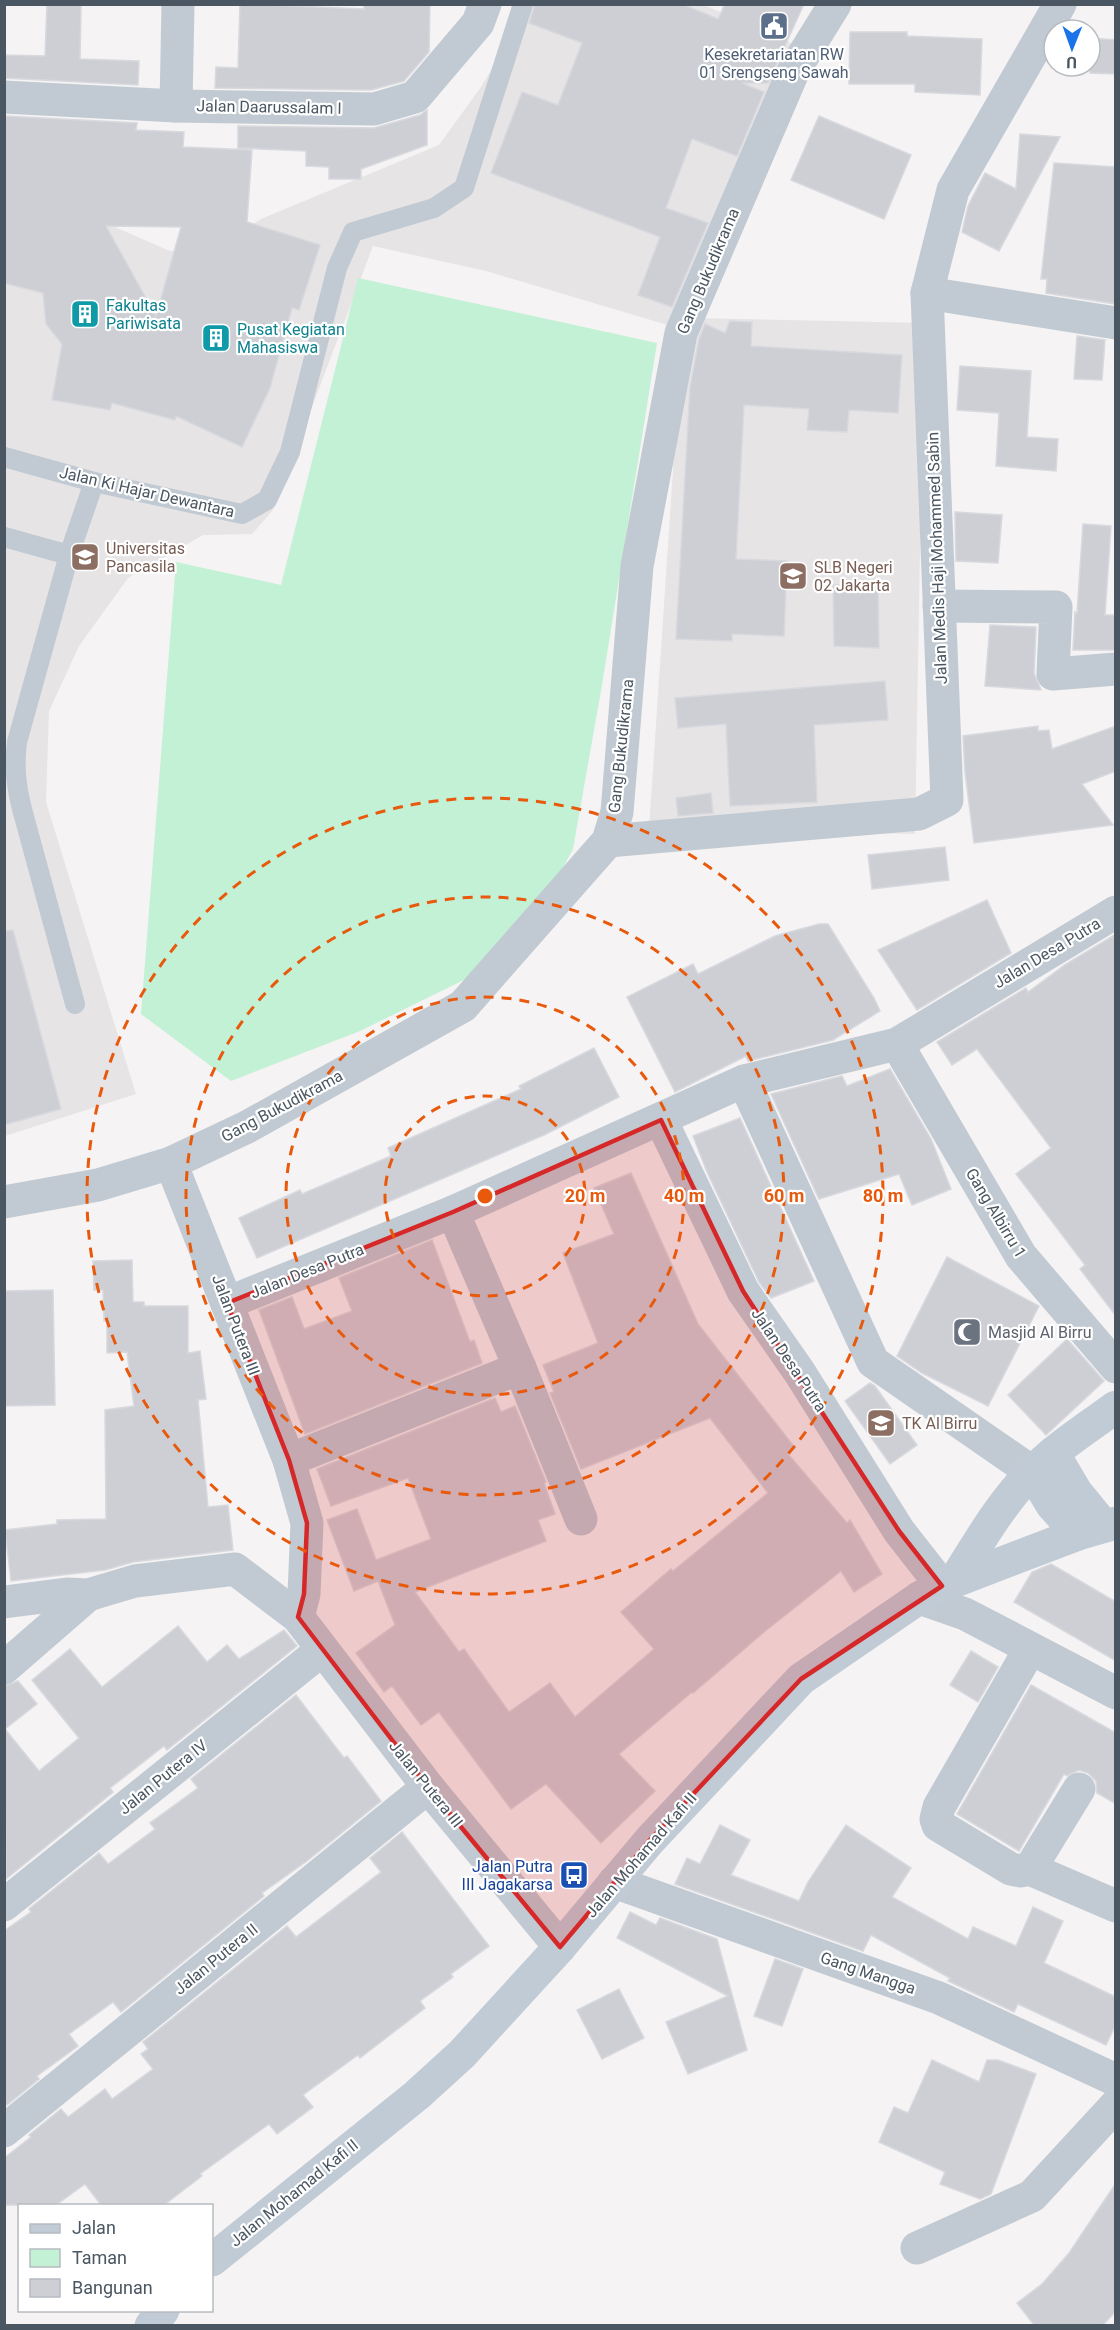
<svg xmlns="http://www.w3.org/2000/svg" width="1120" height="2330" viewBox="0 0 1120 2330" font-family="Roboto,sans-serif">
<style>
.education{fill:#e6e4e5}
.green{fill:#c3f1d5}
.building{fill:#cdcfd5;stroke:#d7d9de;stroke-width:1.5;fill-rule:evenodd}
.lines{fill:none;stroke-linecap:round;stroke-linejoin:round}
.lane{stroke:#c1cad2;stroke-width:20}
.street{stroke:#c1cad2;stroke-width:33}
.secondary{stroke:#c1cbd6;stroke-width:33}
.marked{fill:#d62828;fill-opacity:0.2;stroke:#d62828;stroke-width:4.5;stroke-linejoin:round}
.ring{fill:none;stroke:#e8590c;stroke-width:3;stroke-dasharray:10 8}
.labels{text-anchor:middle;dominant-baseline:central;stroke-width:4.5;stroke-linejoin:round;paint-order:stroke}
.service-label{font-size:16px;fill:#4e5e75;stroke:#fff}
.street-label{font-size:16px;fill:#4a5661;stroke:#fff}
.culture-label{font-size:16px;fill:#0d838f;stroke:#fff;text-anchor:start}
.education-label{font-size:16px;fill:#785e54;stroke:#fff;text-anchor:start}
.worship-label{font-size:16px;fill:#5b616d;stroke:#fff;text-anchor:start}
.transit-label{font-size:16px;fill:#164399;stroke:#fff;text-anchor:end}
.centre{fill:#e8590c;stroke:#fff;stroke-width:3}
.ring-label{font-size:18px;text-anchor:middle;font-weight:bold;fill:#e8590c;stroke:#fff;stroke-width:4.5;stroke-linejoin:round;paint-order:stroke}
</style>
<rect width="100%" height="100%" fill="#f5f3f3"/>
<path class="education" d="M530 5H704L794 44 689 318 924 323 915 834 649 829 683 321 671 326 486 271 373 246 273 510 252 534 203 535 128 578 79 646 49 711 46 802 136 1094 5 1136 4 155 94 218 170 251 209 252 261 219 439 145 481 87Z"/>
<path class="green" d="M358 278 657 343 602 685 573 849 553 886 476 974 360 1031 231 1081 141 1014 176 562 281 585Z"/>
<g class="building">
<path d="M47 4H81L80 59 139 61 138 85 4 78V55L45 56Z"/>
<path d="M240 4 364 9V4H430L429 52 404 81 371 90 215 88 216 67 238 68Z"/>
<path d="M535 4H682L718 19 725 4H804L768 83H742L764 92 737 156 692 139 666 208 708 223 672 307 638 295 660 237 491 173 522 92 558 105 582 43 529 23Z"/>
<path d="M850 32H907V36L982 39 980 95 915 92V84H849Z"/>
<path d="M1090 38 1116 40V74L1090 73Z"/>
<path d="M427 110V145L361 169V179H329V167L306 166V151L238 148V126L374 128 420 115Z"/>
<path d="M4 116 137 123 136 130 184 132 183 147 252 150 247 222 320 245 299 310 292 308 270 388 242 447 176 416 175 420 112 403 110 410 52 400 62 344 46 324 43 293 4 283ZM106 226 181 227 156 316Z"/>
<path d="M819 116 911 155 884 219 791 180Z"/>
<path d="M1020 134 1060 137 999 251 962 232 968 206 985 173 1016 189Z"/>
<path d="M1054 163 1116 167V304L1046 293 1047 279H1041Z"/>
<path d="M730 321 752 322 751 346 902 355 898 413 849 410 847 432 807 430 809 409 744 405 736 559 787 561 784 636 732 634V641L676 639 690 387 699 339 705 324 725 333Z"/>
<path d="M1077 336 1105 340 1102 380 1074 379Z"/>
<path d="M960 366 1031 371 1027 437 1058 439 1056 471 996 466 999 413 957 410Z"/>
<path d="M955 512 1002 515 998 563 956 561Z"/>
<path d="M1083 524 1111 526 1105 615H1116V650H1073L1075 612 1077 613Z"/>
<path d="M833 585H878L879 648 834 646Z"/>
<path d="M990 625 1036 627 1034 673 1041 690 985 686Z"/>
<path d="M885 681 888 720 814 725 817 802 730 806 726 724 678 728 675 698Z"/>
<path d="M1038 726V731L1049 730 1052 749 1116 726V771L1082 784 1113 825 974 843 965 772 963 736Z"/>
<path d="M711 793 713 813 678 816 676 798Z"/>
<path d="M945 847 949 880 872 889 868 855Z"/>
<path d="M987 900 1011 953 917 1010 878 950Z"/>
<path d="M819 924H828L874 998 880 1011 833 1040 748 1061 746 1056 675 1092 627 997 693 964 698 974 775 936Z"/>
<path d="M13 930 61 1109 4 1125V931Z"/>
<path d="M1116 934V1316L1080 1269 1085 1265 1016 1174 1051 1148 977 1049 952 1065 937 1042 1026 988 1028 992 1066 964Z"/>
<path d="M594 1048 619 1097 544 1135 257 1258 239 1218 300 1190 302 1194 391 1156 388 1148 521 1089 519 1086Z"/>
<path d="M890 1069 931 1139 951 1189 912 1205 899 1174 819 1199 771 1094 842 1076 847 1086Z"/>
<path d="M740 1118 814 1281 771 1298 759 1282 707 1172 693 1136Z"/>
<path d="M631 1173 698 1324 795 1448 788 1454 847 1523 850 1520 882 1574 854 1592 841 1571 764 1632 693 1693 692 1692 619 1754 655 1791 601 1843 546 1784 511 1809 439 1712 421 1725 392 1686 384 1692 356 1653 395 1625 378 1581 354 1591 327 1520 357 1509 376 1560 431 1539 408 1478 331 1506 317 1469 495 1398 501 1412 515 1406 546 1482 544 1483 555 1514 538 1520 546 1541 415 1592 459 1652 464 1649 509 1712 550 1683 575 1717 654 1649 621 1612 671 1569 673 1571 768 1493 710 1418 581 1469 550 1393 554 1392 543 1365 598 1343 563 1253 614 1234 594 1188Z"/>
<path d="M432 1240 470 1342 474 1340 482 1363 305 1434 259 1310 292 1297 304 1329 352 1311 339 1278Z"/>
<path d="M947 1257 1039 1306 988 1406 922 1373 897 1356Z"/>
<path d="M132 1260 133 1302H144V1306H188V1353L200 1351 206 1399 198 1400 208 1507 228 1505 233 1550 133 1562 105 1570 11 1581 5 1530 57 1524V1520L106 1519 105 1410 134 1406 127 1352 107 1353V1321H104L103 1290H94L93 1261Z"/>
<path d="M53 1290 55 1405 4 1406V1291Z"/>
<path d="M1067 1339 1104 1381 1046 1435 1008 1395Z"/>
<path d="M870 1383 875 1386 917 1445 890 1464 845 1401Z"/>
<path d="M1051 1564 1116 1602V1661L1014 1602 1032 1572Z"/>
<path d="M178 1626 207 1662 227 1645 239 1659 284 1630 297 1646 167 1750 164 1746 110 1788 113 1792 6 1879 4 1686 18 1681 37 1704 5 1729 39 1771 79 1738 32 1680 70 1649 102 1687Z"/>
<path d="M971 1651 998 1667 978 1702 950 1685Z"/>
<path d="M1031 1685 1116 1733V1804L1097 1793 1096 1781 1088 1773 1079 1770 1067 1776 1064 1774 1019 1851 957 1814Z"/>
<path d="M296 1695 344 1758 347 1756 381 1801 307 1861 262 1893 264 1896 121 2012 113 2002 69 2034 78 2046 37 2076 39 2079 7 2105 4 2102V1931L31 1912 29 1909 99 1853 108 1864 155 1829 150 1823 198 1788 191 1779Z"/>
<path d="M720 1825 750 1840 731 1875 799 1901 808 1882 846 1825 911 1868 892 1897 968 1939 973 1927 1016 1946 1033 1907 1063 1921 1044 1963 1116 1997V2024L1106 2045 1018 2004 1014 2012 948 1981 950 1978 871 1935 863 1951 675 1884 687 1858 700 1864Z"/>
<path d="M402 1832 489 1946 451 1974 453 1977 420 2001 425 2008 360 2058 358 2055 303 2095 313 2107 277 2134 269 2124 200 2174 202 2176 164 2205H101L85 2184 56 2205H4V2158L31 2137 29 2135 61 2109 68 2117 105 2089 112 2099 153 2069 141 2054 148 2049 143 2042 287 1926 296 1937 381 1872 370 1858Z"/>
<path d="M630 1912 656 1925 660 1918 717 1939 747 2050 688 2074 666 2022 728 1996 617 1938Z"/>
<path d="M775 1959 803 1969 782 2026 754 2016Z"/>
<path d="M619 1989 644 2038 602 2059 577 2010Z"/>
<path d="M932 2060 979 2082 987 2060H998L1036 2074 991 2194 980 2199 940 2184 945 2172 879 2142 894 2107 908 2113Z"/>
<path d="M1116 2183V2311L1103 2325H1034L1017 2303 1042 2284 1069 2253Z"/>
</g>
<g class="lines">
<g class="lane">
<path d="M4 457 94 482 242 514 267 500 290 452 337 268 353 232 434 208 464 188 523 4"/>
<path d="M4 537 69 555"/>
<path d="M75 1004 22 809C16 785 14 766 17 742L69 555 94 482"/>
</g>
<g class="street">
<path d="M4 97 176 106 374 109 415 97 478 23 485 4"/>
<path d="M176 106 178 4"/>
<path d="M927 293 1116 323"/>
<path d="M939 606 1056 607 1053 674 1116 669"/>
<path d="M608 841 919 814 947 800 927 293 953 190 1060 4"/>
<path d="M897 1044 1021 1256 1116 1367"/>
<path d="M744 1081 873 1362 1032 1472"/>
<path d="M661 1120 743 1291 800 1373 899 1531 942 1586"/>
<path d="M171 1163 289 1460 307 1523 304 1594 298 1617"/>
<path d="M4 1202 98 1185 171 1163 247 1127 463 1006 608 841 617 812 637 566 681 333 793 72 835 4"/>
<path d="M453 1212 520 1368 581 1519"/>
<path d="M227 1303 453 1212 744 1081 897 1044 1116 912"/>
<path d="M289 1460 520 1368"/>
<path d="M919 1598 965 1614 1116 1693"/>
<path d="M4 1602 67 1594 88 1595 135 1581 235 1569 298 1617 428 1787 560 1947"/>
<path d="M1030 1649 939 1807 936 1819 938 1825 1011 1869 1021 1871 1030 1869 1079 1789"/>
<path d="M4 1668 88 1595"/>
<path d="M1030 1869 1116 1906"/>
<path d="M614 1882 939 1998 1116 2080"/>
<path d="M4 1905 322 1650"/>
<path d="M4 2131 428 1787"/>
<path d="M917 2248 1032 2196 1116 2105"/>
</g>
<g class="secondary">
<path d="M1053 1453 1076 1492 1103 1525"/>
<path d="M1032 1472 1052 1505 1078 1534"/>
<path d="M955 1580C979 1542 1002 1501 1034 1470 1059 1446 1088 1427 1116 1407"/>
<path d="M212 2260 417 2095 462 2054 560 1947 650 1840 801 1679 919 1598 942 1586 1078 1534 1116 1523"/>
<path d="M151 2326 163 2310"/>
</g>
</g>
<path class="marked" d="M661 1120 743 1291 899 1531 942 1586 801 1679 650 1840 560 1947 428 1787 298 1617 304 1594 307 1523 289 1460 227 1303 453 1212Z"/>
<g class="ring">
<circle cx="485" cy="1196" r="100"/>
<circle cx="485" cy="1196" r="199"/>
<circle cx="485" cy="1196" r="299"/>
<circle cx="485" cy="1196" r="398"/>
</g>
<defs>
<g id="civic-square" transform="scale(1.5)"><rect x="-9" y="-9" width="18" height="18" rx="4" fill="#5c6f8a" stroke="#fff"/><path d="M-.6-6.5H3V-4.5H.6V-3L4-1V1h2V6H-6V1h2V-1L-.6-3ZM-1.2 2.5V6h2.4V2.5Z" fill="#fff"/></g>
<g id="building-square" transform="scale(1.5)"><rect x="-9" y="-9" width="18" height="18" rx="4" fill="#0f9aa8" stroke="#fff"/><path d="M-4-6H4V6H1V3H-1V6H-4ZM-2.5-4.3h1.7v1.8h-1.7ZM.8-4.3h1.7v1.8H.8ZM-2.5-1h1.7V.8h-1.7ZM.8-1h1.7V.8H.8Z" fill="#fff"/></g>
<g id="university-square" transform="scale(1.5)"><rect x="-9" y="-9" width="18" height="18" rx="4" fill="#8d6e63" stroke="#fff"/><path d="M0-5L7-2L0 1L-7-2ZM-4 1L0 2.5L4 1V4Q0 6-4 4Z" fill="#fff"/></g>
<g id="school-square" transform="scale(1.5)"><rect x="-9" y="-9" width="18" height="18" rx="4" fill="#8d6e63" stroke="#fff"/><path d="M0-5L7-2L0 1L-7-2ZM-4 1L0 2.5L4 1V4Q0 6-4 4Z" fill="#fff"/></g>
<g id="mosque-square" transform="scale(1.5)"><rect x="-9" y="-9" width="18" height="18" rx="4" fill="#6b7280" stroke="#fff"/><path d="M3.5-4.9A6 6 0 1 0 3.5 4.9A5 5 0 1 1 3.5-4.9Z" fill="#fff"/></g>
<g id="bus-square" transform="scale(1.5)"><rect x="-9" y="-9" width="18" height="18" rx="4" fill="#1a4fb4" stroke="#fff"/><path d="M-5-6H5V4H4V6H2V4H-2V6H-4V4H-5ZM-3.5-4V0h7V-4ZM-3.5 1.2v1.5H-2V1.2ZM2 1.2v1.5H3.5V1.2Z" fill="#fff"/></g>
</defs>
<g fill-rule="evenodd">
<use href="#civic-square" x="774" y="26"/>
<use href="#building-square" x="85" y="314"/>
<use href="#building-square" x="216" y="338"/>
<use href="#university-square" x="85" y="557"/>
<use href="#school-square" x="793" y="576"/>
<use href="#mosque-square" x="967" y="1332"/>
<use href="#school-square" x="881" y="1423"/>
<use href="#bus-square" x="574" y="1875"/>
</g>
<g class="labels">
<g class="service-label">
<text x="774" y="54">Kesekretariatan RW<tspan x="774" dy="18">01 Srengseng Sawah</tspan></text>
</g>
<g class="street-label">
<text transform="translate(269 107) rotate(1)">Jalan Daarussalam I</text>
<text transform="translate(708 271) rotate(-67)">Gang Bukudikrama</text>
<text transform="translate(147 492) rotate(13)">Jalan Ki Hajar Dewantara</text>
<text transform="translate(937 558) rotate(-92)">Jalan Medis Haji Mohammed Sabin</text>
<text transform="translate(621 746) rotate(-84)">Gang Bukudikrama</text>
<text transform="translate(1047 953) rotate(-31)">Jalan Desa Putra</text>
<text transform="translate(282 1106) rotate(-28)">Gang Bukudikrama</text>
<text transform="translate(996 1213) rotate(59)">Gang Albirru 1</text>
<text transform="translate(307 1271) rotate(-22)">Jalan Desa Putra</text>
<text transform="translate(236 1325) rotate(69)">Jalan Putera III</text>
<text transform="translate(789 1360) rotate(56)">Jalan Desa Putra</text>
<text transform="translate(163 1777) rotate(-39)">Jalan Putera IV</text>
<text transform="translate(426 1784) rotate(51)">Jalan Putera III</text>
<text transform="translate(641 1855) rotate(-49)">Jalan Mohamad Kafi II</text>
<text transform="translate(216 1959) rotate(-39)">Jalan Putera II</text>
<text transform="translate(868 1973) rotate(19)">Gang Mangga</text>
<text transform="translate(294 2193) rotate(-39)">Jalan Mohamad Kafi II</text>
</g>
<g class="culture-label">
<text x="106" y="305">Fakultas<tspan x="106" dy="18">Pariwisata</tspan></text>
<text x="237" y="329">Pusat Kegiatan<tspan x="237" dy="18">Mahasiswa</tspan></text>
</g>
<g class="education-label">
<text x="106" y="548">Universitas<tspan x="106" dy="18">Pancasila</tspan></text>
<text x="814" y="567">SLB Negeri<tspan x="814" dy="18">02 Jakarta</tspan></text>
<text x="902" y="1423">TK Al Birru</text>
</g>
<g class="worship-label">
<text x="988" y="1332">Masjid Al Birru</text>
</g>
<g class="transit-label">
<text x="553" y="1866">Jalan Putra<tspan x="553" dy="18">III Jagakarsa</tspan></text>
</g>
</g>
<circle cx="485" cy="1196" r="9" class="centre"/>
<g class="ring-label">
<text x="585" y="1202">20 m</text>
<text x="684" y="1202">40 m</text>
<text x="784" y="1202">60 m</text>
<text x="883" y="1202">80 m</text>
</g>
<rect width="1120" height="2330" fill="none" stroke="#4a5661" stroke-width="12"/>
<rect x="18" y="2204" width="195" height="108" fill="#ffffff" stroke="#b7bbc0" stroke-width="1.5"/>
<rect x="30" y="2224" width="30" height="9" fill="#c1cbd6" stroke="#b7bbc0" stroke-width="1.5"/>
<text x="72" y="2234" font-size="18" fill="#4a5661">Jalan</text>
<rect x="30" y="2249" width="30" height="18" fill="#c3f1d5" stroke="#b7bbc0" stroke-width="1.5"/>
<text x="72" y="2264" font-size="18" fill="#4a5661">Taman</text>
<rect x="30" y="2279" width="30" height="18" fill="#cdcfd5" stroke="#b7bbc0" stroke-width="1.5"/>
<text x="72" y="2294" font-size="18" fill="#4a5661">Bangunan</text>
<g transform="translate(1072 48) rotate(181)"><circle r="28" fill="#ffffff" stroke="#b7bbc0" stroke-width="1.5"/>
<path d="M0-4.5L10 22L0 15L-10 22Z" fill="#1a73e8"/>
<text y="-9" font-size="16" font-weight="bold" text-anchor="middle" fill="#4a5661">U</text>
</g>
</svg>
